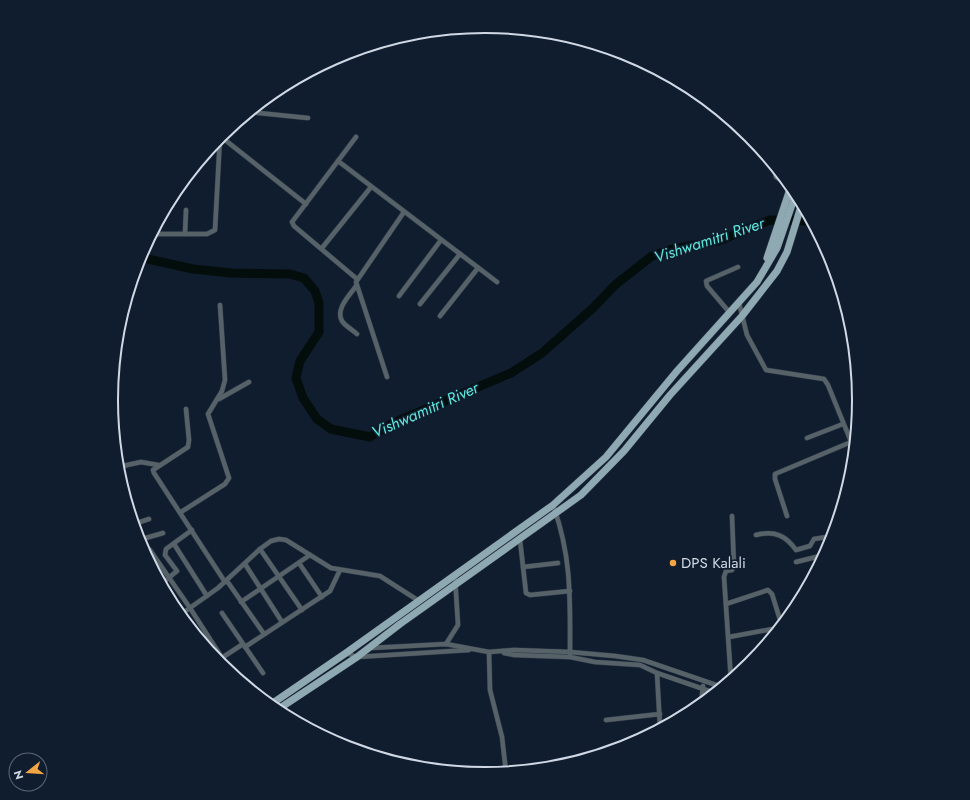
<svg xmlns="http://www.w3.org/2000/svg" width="970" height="800" viewBox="0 0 970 800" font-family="Jost,sans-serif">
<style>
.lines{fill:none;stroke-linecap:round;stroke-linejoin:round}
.river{stroke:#030d0c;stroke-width:9}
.street-casing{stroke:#2b3747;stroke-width:5.5}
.primary-casing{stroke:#2b3747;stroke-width:8}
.street{stroke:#566267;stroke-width:4.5}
.primary{stroke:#8fa9b2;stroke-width:7}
.poi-dot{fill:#f3a443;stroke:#101d2e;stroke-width:1.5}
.labels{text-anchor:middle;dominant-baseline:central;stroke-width:3.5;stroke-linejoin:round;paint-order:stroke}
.poi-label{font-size:15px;fill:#cfd8e4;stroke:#101d2e;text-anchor:start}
.water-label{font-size:16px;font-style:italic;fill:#5ee8db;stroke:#101d2e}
.rim{fill:none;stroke:#cfd8e4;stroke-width:2}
</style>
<rect width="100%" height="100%" fill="#101d2e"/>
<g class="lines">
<path class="river" d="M139 257 193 269 231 273 290 274 304 278 315 291 319 303V332L300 361 296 378 303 398 317 419 331 429 370 437 391 424 511 373 542 353 593 308 615 285 652 256 669 250 721 240 770 220 811 221"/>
<g class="street-casing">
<g id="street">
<path d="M249 112 308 118"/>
<path d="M220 136 306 204"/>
<path d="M356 137 292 222 294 226 357 279"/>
<path d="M338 161 497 282"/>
<path d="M774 166 776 177 790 184"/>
<path d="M158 221V234"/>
<path d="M152 234H207L215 230 220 137"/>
<path d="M185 234 186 210"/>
<path d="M322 248 371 187"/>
<path d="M356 286C350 295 335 309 342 321 345 326 353 330 357 334"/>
<path d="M399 296 441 240"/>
<path d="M739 303 747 335 766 370 824 379 828 385 854 449"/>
<path d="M420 304 460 254"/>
<path d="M730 313 707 286 706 281 738 267"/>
<path d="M440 316 478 268"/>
<path d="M387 377 356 282 404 212"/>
<path d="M219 399 249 382"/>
<path d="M186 409 189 440 188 447 153 470 154 473 225 582"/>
<path d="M807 438 843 424"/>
<path d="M118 467 141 462 158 465"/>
<path d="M553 505C572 557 570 600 570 654"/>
<path d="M181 512 225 484 229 478 208 414 222 391 225 380 220 305"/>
<path d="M787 516 775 479V474L851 442"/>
<path d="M134 524 149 519"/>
<path d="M756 535C775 530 786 536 796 550L810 546 814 539 833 536"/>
<path d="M139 540 163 533"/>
<path d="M520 540 526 593 530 595 570 591"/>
<path d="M174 544 207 596"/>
<path d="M260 549 302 610"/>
<path d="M150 550 190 608 233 675"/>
<path d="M796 562 824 555"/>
<path d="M299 563 322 597"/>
<path d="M245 564 282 622"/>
<path d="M523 567 558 563"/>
<path d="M227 581 264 634"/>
<path d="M161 584 177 571 165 555 166 549 192 530"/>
<path d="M798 596 803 594"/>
<path d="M241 602 310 555"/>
<path d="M726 604 768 590 772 594 781 623 778 628 729 637"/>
<path d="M222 613 263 673"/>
<path d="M180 615 218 588 260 549 271 541 279 539 286 540 331 568 380 576 419 601"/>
<path d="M446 644 458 625 455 576"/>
<path d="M245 647 330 591 340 570"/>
<path d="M371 648 446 644 489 652 514 650 570 652 615 656 643 660 722 687"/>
<path d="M489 652 490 690 502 737 506 772"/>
<path d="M346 653 357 657 469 650"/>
<path d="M504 653 514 655 570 657 595 662 640 665 657 673 715 693"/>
<path d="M217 661 243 644"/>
<path d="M657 673 660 727"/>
<path d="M731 680 724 577 726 571 732 570 734 567 732 516"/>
<path d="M701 704 703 686"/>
<path d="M606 720 660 714"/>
</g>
</g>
<g class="primary-casing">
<g id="primary">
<path d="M767 258 791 186"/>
<path d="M270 705 346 653 553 505 606 457 677 371 757 282 777 248 796 193"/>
<path d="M277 710 357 657 400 624 581 495 624 451 670 395 742 316 777 271 787 252 802 203"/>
</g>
</g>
<use href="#street" class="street"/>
<use href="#primary" class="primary"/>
</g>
<circle class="poi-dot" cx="673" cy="563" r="4"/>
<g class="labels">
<g class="poi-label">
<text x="681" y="563">DPS Kalali</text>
</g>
<g class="water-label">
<text transform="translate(709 240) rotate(-18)">Vishwamitri River</text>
<text transform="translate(425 410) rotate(-24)">Vishwamitri River</text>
</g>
</g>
<path d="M0 0H970V800H0ZM118 400a367 367 0 1 1 734 0a367 367 0 1 1-734 0Z" fill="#101d2e" fill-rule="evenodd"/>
<path class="rim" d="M118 400a367 367 0 1 1 734 0a367 367 0 1 1-734 0Z"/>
<g transform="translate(28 772) rotate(253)"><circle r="19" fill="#101d2e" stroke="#5c6877"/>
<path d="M0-3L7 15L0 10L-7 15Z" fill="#f3a443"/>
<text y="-6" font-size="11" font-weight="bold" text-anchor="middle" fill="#cfd8e4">N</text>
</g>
</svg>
